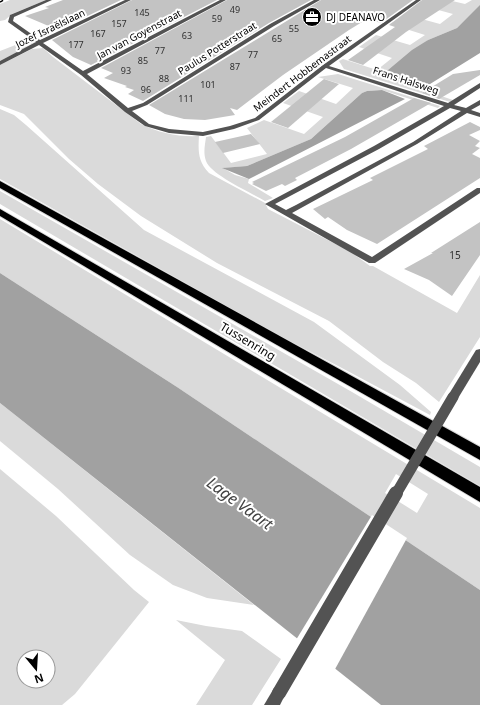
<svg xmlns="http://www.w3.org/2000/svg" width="480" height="705" viewBox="0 0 480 705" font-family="'Noto Sans',sans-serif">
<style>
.green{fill:#dadada;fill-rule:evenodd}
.water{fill:#a1a1a1}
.pier{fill:#fff}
.building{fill:#c3c3c3}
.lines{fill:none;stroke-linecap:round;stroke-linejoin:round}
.highway-casing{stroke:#dbdbdb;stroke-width:2}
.minor{fill:#535353;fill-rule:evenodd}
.highway{fill:#000;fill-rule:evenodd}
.rail{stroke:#000;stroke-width:1.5;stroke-dasharray:3.5 1 0.5 1;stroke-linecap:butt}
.minor-bridge-far1{stroke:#535353;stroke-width:11}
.minor-bridge{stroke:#535353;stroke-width:14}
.labels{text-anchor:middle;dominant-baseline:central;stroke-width:4;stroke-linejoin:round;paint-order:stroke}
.far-number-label{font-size:9px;fill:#313131}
.far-poi-label{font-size:10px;fill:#000;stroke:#fff;text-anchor:start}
.far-street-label{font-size:10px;fill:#000;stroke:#fff}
.number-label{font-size:10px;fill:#313131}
.street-label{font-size:12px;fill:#000;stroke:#fff}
.near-water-label{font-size:16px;font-style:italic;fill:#424242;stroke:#fff}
</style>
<rect width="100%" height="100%" fill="#fff"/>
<g class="green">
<path d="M10 0H46L12 14 5 20 0 21V4Z"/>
<path d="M448 0 465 4 472 0H480V6L457 28 428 40 382 76 453 100 450 102 344 69 339 61 343 59 377 70 392 58 359 47 376 35 410 45 425 35 390 24 407 15 440 24 453 14 420 5Z"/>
<path d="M31 39 36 43 0 61V51Z"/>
<path d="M43 48 53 57 141 124C159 133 178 137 199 136 198 151 198 162 209 173L265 203 268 209 351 252 370 266H373L457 313 480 275V337L439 402 416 383 383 362 329 321 217 263 141 216 98 184 69 159 24 114 0 105V65L32 49Z"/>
<path d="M338 74 440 106 438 108 382 90 367 91 362 93 311 139 247 166 223 168 235 175 249 179 248 183 273 198 265 201C252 193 211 175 206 161 203 153 205 145 206 137L211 136 231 163 267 154 247 128 264 120 304 134 323 117 283 103 299 91 336 104 353 88 318 77Z"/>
<path d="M0 109 14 115 26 125 144 230 314 322 400 385 431 412 430 415 340 367 282 337 0 179Z"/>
<path d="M0 191 352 392 480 467V486L0 204Z"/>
<path d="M0 219 480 508V590L177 387 0 273ZM396 474 428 494 417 513 385 493Z"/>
<path d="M0 403 254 605 207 598 173 585 130 555 58 489 0 441Z"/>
<path d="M0 469 56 516 134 590 149 602 75 694 62 705H0ZM24 657H48V681H24Z"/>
<path d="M176 620 206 626 242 631 281 659 252 705H196L225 660Z"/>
</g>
<g class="water">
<path d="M480 5V53L422 89 381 76 412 50 428 40 457 28Z"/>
<path d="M382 90 405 99 249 179 222 168 247 166 311 139 362 93 367 91Z"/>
<path d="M0 273 177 387 480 590V705H381L0 403Z"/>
</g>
<path class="pier" d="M372 515 407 538 334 671 296 640Z"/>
<g class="building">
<path d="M63 0H121L58 30 25 16 49 8 45 7Z"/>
<path d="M132 0H217L91 65 73 57 52 40Z"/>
<path d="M227 0H311L269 23 143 101 128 94 134 90 125 87 127 86 104 78 113 73 101 68Z"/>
<path d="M321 0H413L381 23 367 19 349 30 283 75 237 110 230 108 235 115 205 120 184 119 165 114 149 105Z"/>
<path d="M422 0H455L406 32 363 65 348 60 395 27 389 25Z"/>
<path d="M480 70V75L439 99 422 93 453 74Z"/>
<path d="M324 79 339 84 288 128 271 122Z"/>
<path d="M414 98 431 103 351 149 295 178 297 180 285 186 282 184 266 191 252 184 254 183 252 182 345 137Z"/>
<path d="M470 122 480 127V130L469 135 480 141 475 146 480 148 472 154 480 158V178L377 244 347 230 328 217 325 219 313 209 373 180 370 178 428 149 424 146Z"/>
<path d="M251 134 260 144 223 153 215 142Z"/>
<path d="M480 222V255L452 296 429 280 404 269 433 253H431Z"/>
</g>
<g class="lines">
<g class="highway-casing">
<g id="highway">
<path d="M0 181 480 447V460L0 188Z"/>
<path d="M0 209 480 487V502L0 216Z"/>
</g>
</g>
<g class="minor">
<path d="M46 0H52L14 17 13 21 40 40 125 0H131L43 43 83 71 220 0H226L87 74 128 108 143 103 270 24 314 0H320L274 26 147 105 132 111 149 124 169 129 203 132 230 126 255 118 323 65 416 0H421L329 66 448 103 480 83V88L454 105 466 108 480 100V105L471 110 480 113V117L467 113 417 144 292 213 372 257 477 188H480V193L375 263H369L265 204 374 146 444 106 326 68 259 120 234 129 203 136 169 133 145 126 125 112 81 75 39 45 0 65V61L36 42 8 22 10 15ZM450 108 461 111 413 142 296 205 286 210 275 204 379 149Z"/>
<path d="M480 349V362L457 400 453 401 449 400 448 397 449 394 476 350Z"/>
<path d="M279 686 284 688 286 693 280 705H264L274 688Z"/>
</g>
<use href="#highway" class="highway"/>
<path class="rail" d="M0 2 4 0"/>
<path class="minor-bridge-far1" d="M396 494 453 397"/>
<path class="minor-bridge" d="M279 693 396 493"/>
</g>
<defs>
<g id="office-disc" transform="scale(1)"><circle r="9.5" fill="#000" stroke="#fff"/><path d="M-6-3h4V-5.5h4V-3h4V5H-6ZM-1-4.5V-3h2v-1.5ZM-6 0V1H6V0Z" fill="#fff"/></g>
</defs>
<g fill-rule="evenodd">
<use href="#office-disc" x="312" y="17"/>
</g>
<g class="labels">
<g class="far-number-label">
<text x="235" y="9">49</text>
<text x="142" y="12">145</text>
<text x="217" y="18">59</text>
<text x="119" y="23">157</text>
<text x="294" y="28">55</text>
<text x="98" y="33">167</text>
<text x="187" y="35">63</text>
<text x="277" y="38">65</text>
<text x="76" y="44">177</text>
<text x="160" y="50">77</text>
<text x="253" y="54">77</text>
<text x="143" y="60">85</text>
<text x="235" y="66">87</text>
<text x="126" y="70">93</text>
<text x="164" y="78">88</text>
<text x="208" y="84">101</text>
<text x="146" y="89">96</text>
<text x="186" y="98">111</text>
</g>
<g class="far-poi-label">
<text x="326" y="17">DJ DEANAVO</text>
</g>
<g class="far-street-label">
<text transform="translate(50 28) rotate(-26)">Jozef Israëlslaan</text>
<text transform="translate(139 34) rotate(-28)">Jan van Goyenstraat</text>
<text transform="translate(217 48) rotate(-32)">Paulus Potterstraat</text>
<text transform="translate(302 73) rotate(-37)">Meindert Hobbemastraat</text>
<text transform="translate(406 80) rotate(18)">Frans Halsweg</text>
</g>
<g class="number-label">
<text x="455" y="255">15</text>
</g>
<g class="street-label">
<text transform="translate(248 341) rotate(31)">Tussenring</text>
</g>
<g class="near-water-label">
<text transform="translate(240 503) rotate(36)">Lage Vaart</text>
</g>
</g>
<g transform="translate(36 669) rotate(162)"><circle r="19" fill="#ffffff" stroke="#999999"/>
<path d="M0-3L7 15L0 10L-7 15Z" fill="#000000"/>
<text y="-6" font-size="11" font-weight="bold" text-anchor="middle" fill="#000000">N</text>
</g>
</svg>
